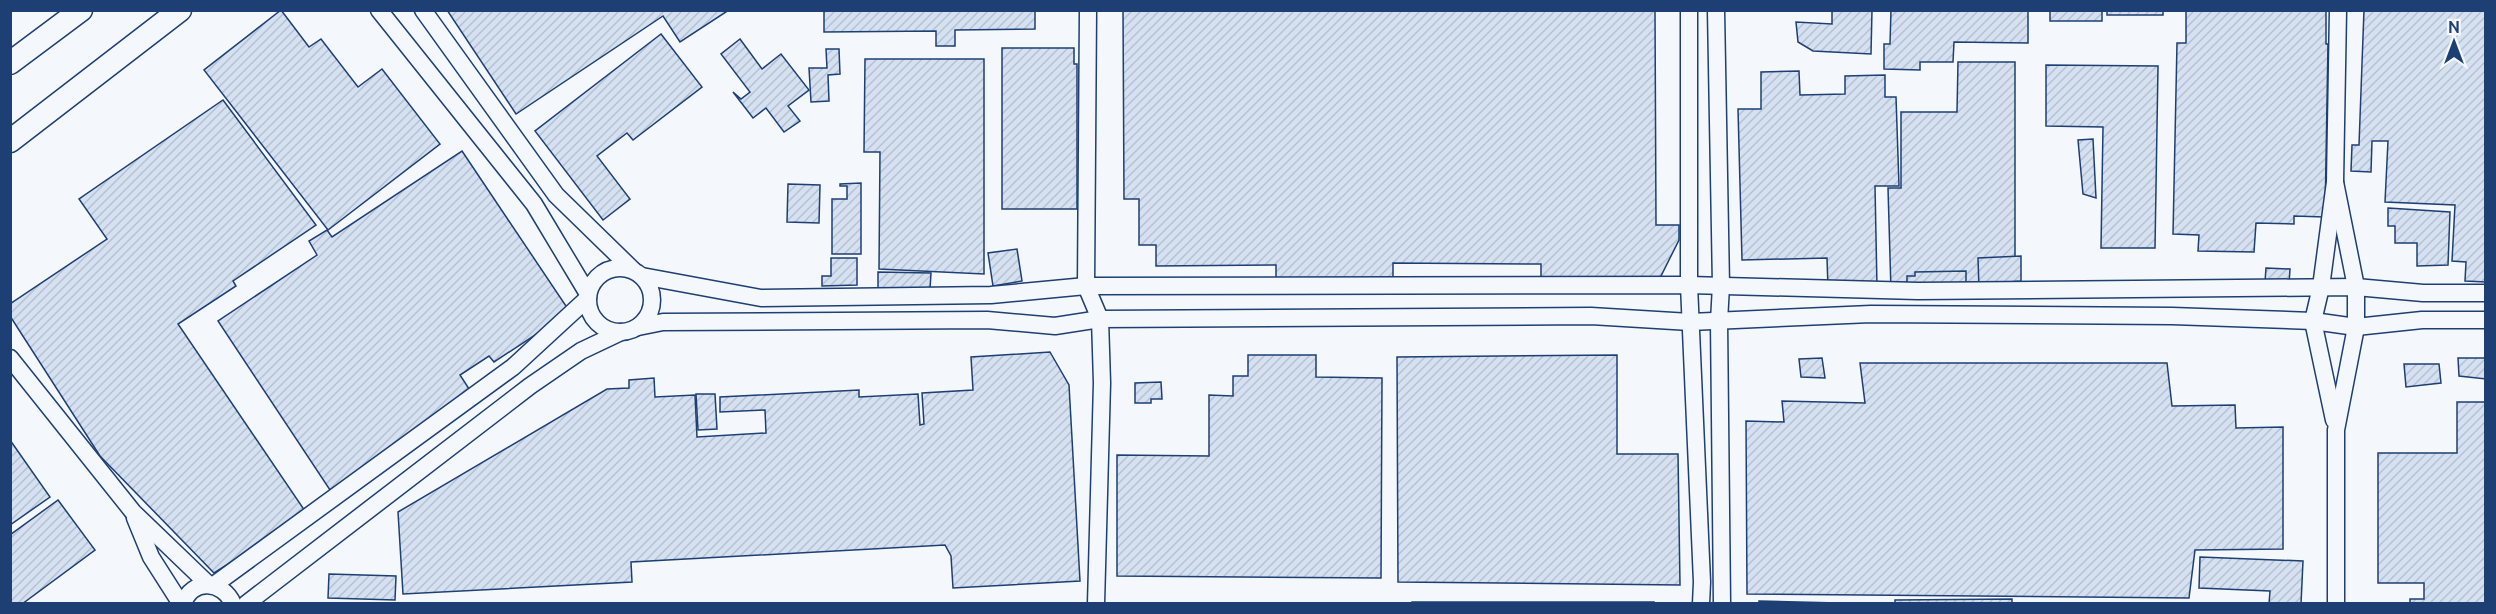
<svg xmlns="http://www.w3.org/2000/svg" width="2496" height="614" viewBox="0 0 2496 614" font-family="Ubuntu,sans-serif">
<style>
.building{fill:url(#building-hatch);stroke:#1d3f73;stroke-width:1.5}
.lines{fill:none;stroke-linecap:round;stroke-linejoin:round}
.street-casing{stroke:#1d3f73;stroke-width:19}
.secondary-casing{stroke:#1d3f73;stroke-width:25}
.street{stroke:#f4f7fb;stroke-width:16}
.secondary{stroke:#f4f7fb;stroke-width:22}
</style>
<defs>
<pattern id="building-hatch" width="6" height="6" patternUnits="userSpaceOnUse" patternTransform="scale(1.5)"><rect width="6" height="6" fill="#d5e0f0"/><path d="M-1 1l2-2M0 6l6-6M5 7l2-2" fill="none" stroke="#b6c1d1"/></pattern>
</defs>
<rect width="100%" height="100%" fill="#f4f7fb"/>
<g class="building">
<path d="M281 10 309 47 321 39 358 87 382 69 440 144 328 230 204 70Z"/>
<path d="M447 10H729L680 42 663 16 516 114Z"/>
<path d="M824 10H1035V29L955 30V46H936V31L824 32Z"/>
<path d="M1123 10H1655L1656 225H1679V240L1656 286H1541V264L1393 263V291L1276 292V265L1156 266V245H1139V199H1124Z"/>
<path d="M1832 10H1872L1871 54 1813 51 1798 42 1796 22 1832 24Z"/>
<path d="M1891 10H2028V43L1954 42 1953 62H1920V70L1884 69V44H1890Z"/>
<rect x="2050" y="10" width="52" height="11"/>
<rect x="2107" y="10" width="56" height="5"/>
<path d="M2186 10H2326V44H2328L2325 217 2294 216V224L2256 223 2254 252 2198 251 2199 235 2173 234 2177 43H2186Z"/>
<path d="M2364 10H2486V282L2465 281 2466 262 2452 261 2455 205 2385 202 2388 141H2372L2371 172 2351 171 2352 145H2359Z"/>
<path d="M661 34 702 87 633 140 627 133 597 156 630 199 603 220 535 131Z"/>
<path d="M740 39 762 69 781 54 809 90 788 106 800 121 784 132 766 108 753 118 733 92 741 99 750 92 721 54Z"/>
<path d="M1002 48H1074V64H1077V209H1002Z"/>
<path d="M826 49H839L840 74 828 75 829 101 811 102 809 68H827Z"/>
<path d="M865 59H984V274L879 269 880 152H864Z"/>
<path d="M1958 62H2015V281L1891 291 1888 188H1901V112H1957Z"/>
<path d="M2046 65 2158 66 2155 248H2101L2103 127 2046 126Z"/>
<path d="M1799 71 1800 95 1845 94V76L1885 75V97H1896L1899 186H1875L1877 287 1828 288 1827 258 1742 260 1738 109H1761V72Z"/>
<path d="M223 100 316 225 233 281 236 286 178 324 307 514 214 573 100 456 10 316V304L107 239 79 199Z"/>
<path d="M2093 139 2096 198 2083 194 2078 140Z"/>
<path d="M462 151 570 312 494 362 489 356 460 375 473 395 330 490 218 321 317 255 309 241 327 230 332 237Z"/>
<path d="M861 183V254H832V199H847V186H840V184Z"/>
<path d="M788 184 820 185 819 223 787 222Z"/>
<path d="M2388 208 2450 212 2448 265 2417 266V243H2395V226H2388Z"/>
<path d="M1017 249 1022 281 993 286 988 253Z"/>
<path d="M2021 256V281L2009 282V288L1979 289 1978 258Z"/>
<path d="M831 258H857V285L822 286V276H831Z"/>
<path d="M2266 268 2290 269 2289 284 2265 282Z"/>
<path d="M1966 271V284L1907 285V276H1915V272Z"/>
<path d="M878 272 931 273 930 289 878 288Z"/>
<path d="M1050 352 1069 385 1080 581 953 588 951 556 945 545 631 562 632 582 403 594 398 512 607 389 629 388V380L654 378 655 397 695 395 697 437 766 433 765 410 720 412V397L859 390V397L918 394 920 425 924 424 922 393 973 390 971 357Z"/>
<path d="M1248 355H1316V377L1382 378 1381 578 1117 576V455L1209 456V395L1233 396V376H1248Z"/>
<path d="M1617 355V454H1678L1680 585 1398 582 1397 357Z"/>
<path d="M1822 358 1825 378 1801 377 1799 359Z"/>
<path d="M2458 358H2486V379L2459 376Z"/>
<path d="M1860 363H2167L2172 406 2235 405 2236 428 2283 427V549L2195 550 2189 598 1747 594 1746 421 1784 422 1782 401 1865 403Z"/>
<path d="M2404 364H2439L2441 383 2406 387Z"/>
<path d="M1161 382 1162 399H1151V403H1135V383Z"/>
<path d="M696 394H715L717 429 698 430Z"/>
<path d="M2457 402H2486V604H2410V599H2424V583H2378V453H2457Z"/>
<path d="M10 440 50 497 10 525Z"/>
<path d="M58 500 95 550 22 604H10V535Z"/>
<path d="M2200 557 2303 561 2301 604H2269L2270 591 2199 588Z"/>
<path d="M329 574 396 576 395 600 328 598Z"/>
<path d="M2012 599V604H1895V600Z"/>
<path d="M1759 601 1879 604H1759Z"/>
<rect x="1412" y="602" width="242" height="2"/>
</g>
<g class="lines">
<g class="street-casing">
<g id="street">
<path d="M379 10 534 204 588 294"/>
<path d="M423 10 556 195 633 270"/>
<path d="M1088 10 1086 286 1100 319 1102 383 1096 604"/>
<path d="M1689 10V285L1702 582 1701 604"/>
<path d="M1716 10 1721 286 1719 321 1722 604"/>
<path d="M2335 182 2356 287V327L2336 430V604"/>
<circle cx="620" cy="300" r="32"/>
<path d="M642 276 761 298 991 295 1086 286 1689 285 1918 291 2356 287 2423 293H2486"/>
<path d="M638 327 663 322 987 320 1055 326 1100 319 1591 316 1690 322 1871 314 2172 316 2313 321 2356 327 2422 320H2486"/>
<path d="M10 358 133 512 208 584"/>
<path d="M2334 420 2313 321 2321 287 2335 182 2338 10"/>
<path d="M135 518 151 557 181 604"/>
<path d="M214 585 513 367 588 298"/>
<path d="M183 604C192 578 223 580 233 604"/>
<path d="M246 604 530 386 581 351 621 332"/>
</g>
</g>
<g class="secondary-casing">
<g id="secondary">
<path d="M10 63 81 10"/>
<path d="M10 141 180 10"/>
</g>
</g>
<use href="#street" class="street"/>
<use href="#secondary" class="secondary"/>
</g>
<rect width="2496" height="614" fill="none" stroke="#1d3f73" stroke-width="24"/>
<g transform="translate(2454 42)" stroke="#f4f7fb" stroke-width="4.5" paint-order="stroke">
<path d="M0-4.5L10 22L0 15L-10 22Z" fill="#1d3f73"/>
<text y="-9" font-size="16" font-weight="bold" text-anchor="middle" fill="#1d3f73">N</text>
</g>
</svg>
